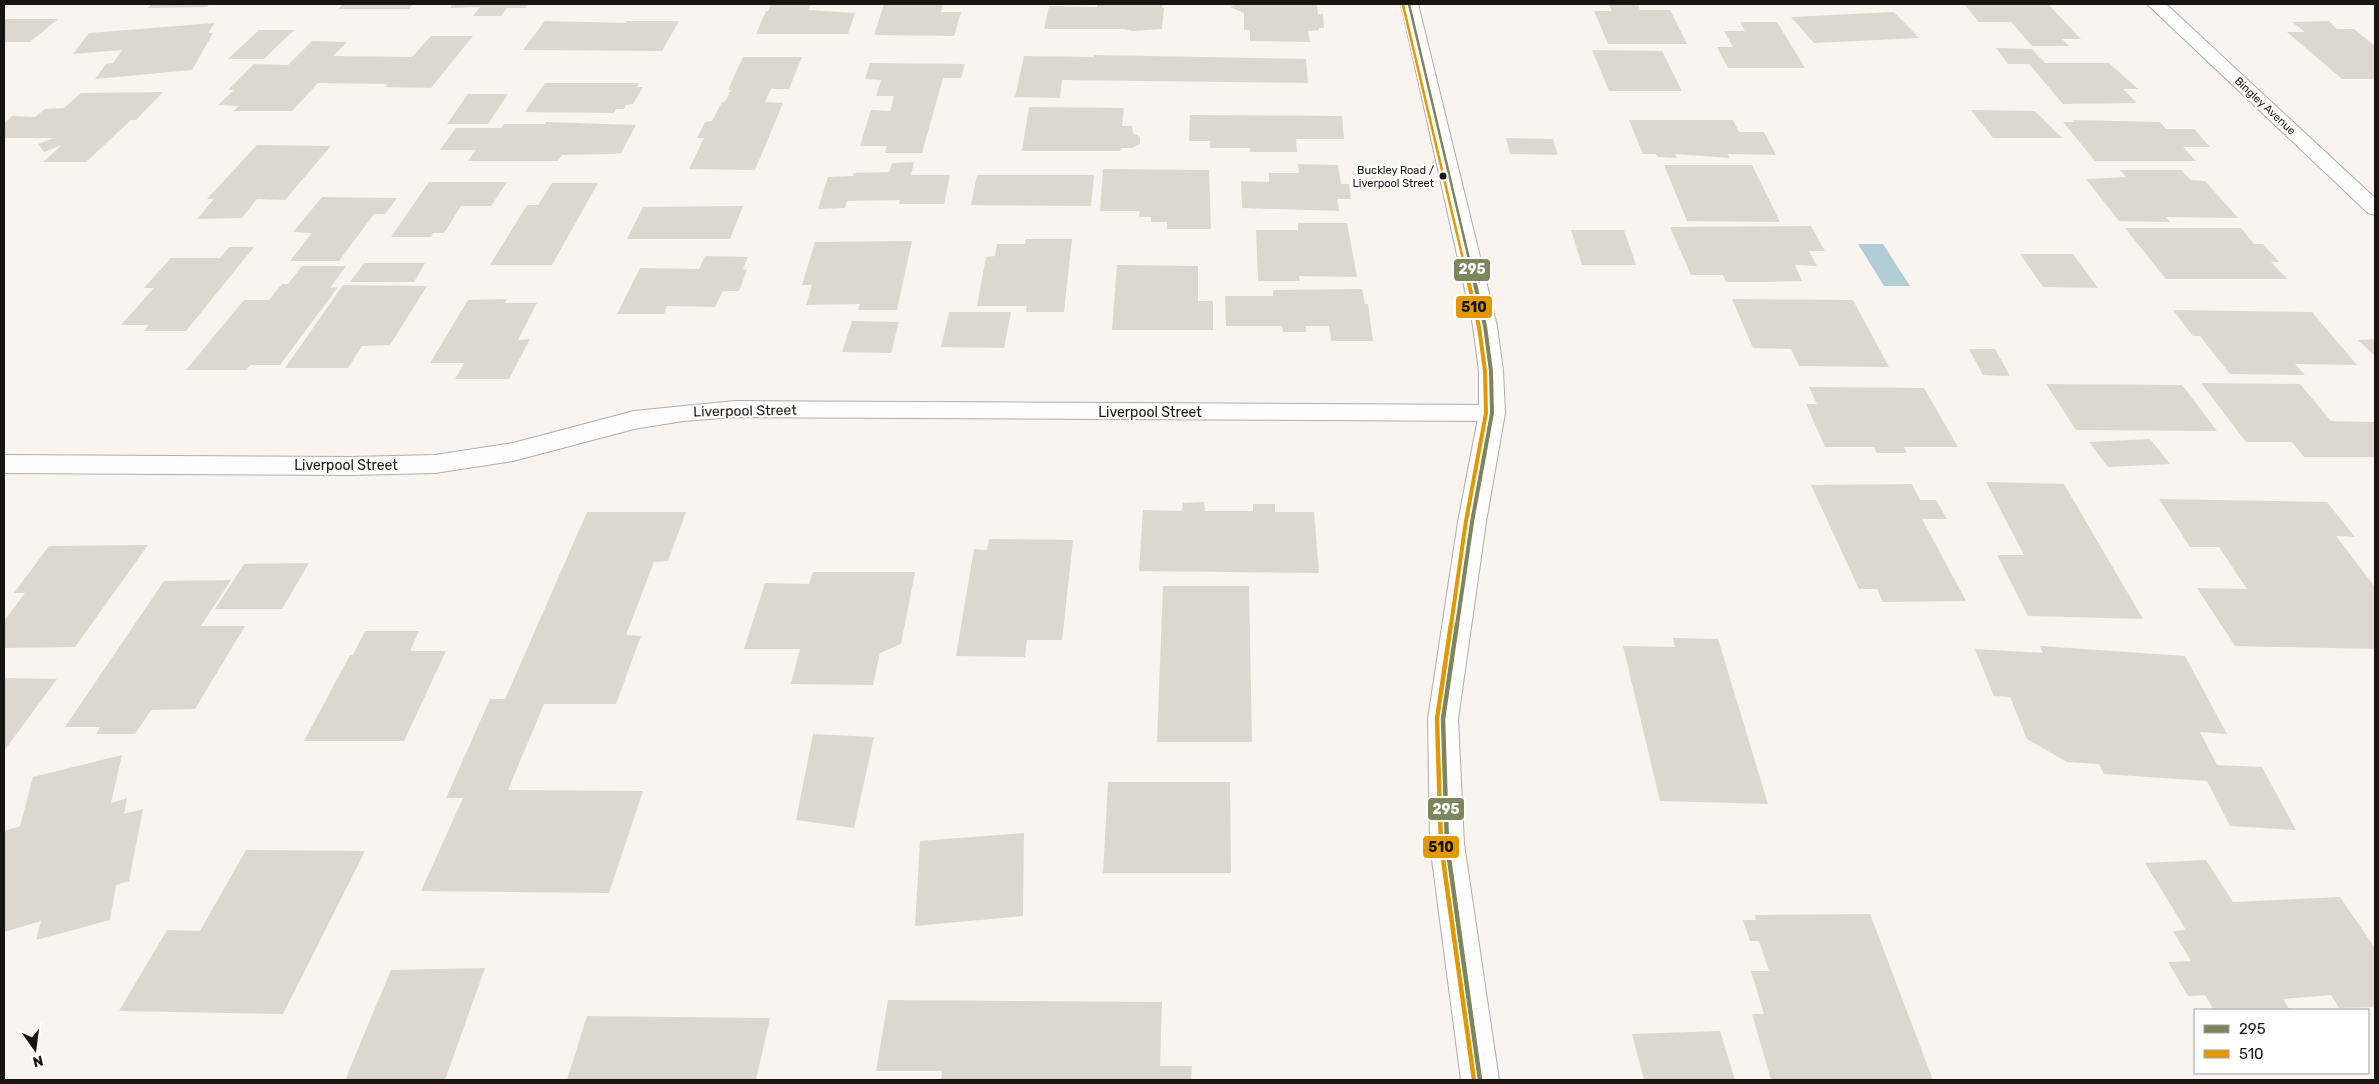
<svg xmlns="http://www.w3.org/2000/svg" width="2379" height="1084" viewBox="0 0 2379 1084" font-family="Rubik,sans-serif">
<style>
.water{fill:#b2cdd6}
.building{fill:#ded7cf}
.lines{fill:none;stroke-linecap:round;stroke-linejoin:round}
.minor-casing{stroke:#b0ada9;stroke-width:2}
.tertiary-casing{stroke:#b0ada9;stroke-width:2}
.minor{fill:#fefdfd;fill-rule:evenodd}
.tertiary{fill:#fefdfd;fill-rule:evenodd}
.bus-1-far2-casing{stroke:#fff;stroke-width:5}
.bus-1-far1-casing{stroke:#fff;stroke-width:8}
.bus-1-casing{stroke:#fff;stroke-width:8}
.bus-2-far2-casing{stroke:#fff;stroke-width:5}
.bus-2-far1-casing{stroke:#fff;stroke-width:8}
.bus-2-casing{stroke:#fff;stroke-width:8}
.bus-1-far2{stroke:#7c855c;stroke-width:2.5}
.bus-1-far1{stroke:#7c855c;stroke-width:4}
.bus-1{stroke:#7c855c;stroke-width:4.5}
.bus-2-far2{stroke:#e19802;stroke-width:2.5}
.bus-2-far1{stroke:#e19802;stroke-width:4}
.bus-2{stroke:#e19802;stroke-width:4.5}
.bus-dot{fill:#171511;stroke:#fff;stroke-width:2}
.labels{text-anchor:middle;dominant-baseline:central;stroke-width:4.5;stroke-linejoin:round;paint-order:stroke}
.far-street-label{font-size:11px;fill:#171511;stroke:#fff}
.far-bus-label{font-size:11px;fill:#171511;stroke:#fff;text-anchor:end}
.street-label{font-size:14px;fill:#171511;stroke:#fff}
.line-badge{stroke:#fff;stroke-width:2}
.badge-label{font-size:14px;text-anchor:middle;font-weight:bold;fill:#fff}
.pale-badge-label{font-size:14px;text-anchor:middle;font-weight:bold;fill:#111}
</style>
<rect width="100%" height="100%" fill="#f9f4ef"/>
<path class="water" d="M1858 244H1883L1910 286H1884Z"/>
<g class="building">
<path d="M152 4H210L207 7 148 8Z"/>
<path d="M343 4H413L409 9H338Z"/>
<path d="M452 4H528L525 8H507L501 16H473L480 7 450 8Z"/>
<path d="M771 4H811L808 10 855 13 848 34H756L766 11H768Z"/>
<path d="M884 4H943L941 12H961L954 36 874 35Z"/>
<path d="M1097 4H1163L1162 8H1164L1162 29 1133 31 1124 29H1044L1049 6 1097 7Z"/>
<path d="M1236 4H1317L1318 14H1323L1324 28H1319V30L1308 31 1310 42 1250 41V30H1244V13L1230 7Z"/>
<path d="M1964 4H2048L2081 39H2062L2069 46H2032L2011 22H1979Z"/>
<path d="M1609 5H1638L1640 10H1670L1687 44H1608L1594 11H1612Z"/>
<path d="M1894 12 1919 38 1814 43 1791 17Z"/>
<path d="M4 19H58L30 42H4Z"/>
<path d="M545 21 626 23 627 21H679L662 51 523 50Z"/>
<path d="M2329 21 2337 29H2354L2375 46V79H2342L2287 32H2305L2292 22Z"/>
<path d="M1740 22H1777L1805 68H1728L1717 47H1733L1724 31H1745Z"/>
<path d="M215 23 208 33H213L192 70 95 79 106 64 113 63 122 50 73 54 89 33Z"/>
<path d="M259 30H294L264 59H228Z"/>
<path d="M431 36H473L431 88 385 87 388 84 318 83 292 111H233L239 106 218 105 234 90H228L254 64 288 65 312 41 347 42 333 56 412 57Z"/>
<path d="M1996 48 2032 49 2045 63H2109L2138 89H2123L2137 103 2063 104 2029 64H2008Z"/>
<path d="M1592 50 1662 51 1682 91H1609Z"/>
<path d="M1094 55 1306 59 1308 83 1062 80 1060 98 1015 97 1024 56 1094 57Z"/>
<path d="M743 57H802L789 89H771L765 102 783 103 755 170 689 169 704 138H697L705 122 712 121 722 102H725L731 90H728Z"/>
<path d="M870 63 965 64 961 78H943L922 153H885L887 146H860L871 110 890 111 894 96H876L881 80 865 79Z"/>
<path d="M545 83H639L637 87H643L633 104 626 105 624 109H616L614 113 525 112Z"/>
<path d="M163 92 136 120H131L86 162H43L62 145 44 152 38 144 54 138H4V124L12 116 35 117 45 109 64 108 81 93Z"/>
<path d="M468 94H508L488 124H447Z"/>
<path d="M1029 107 1124 108 1122 126H1132L1133 133 1140 137V144L1132 148H1121L1120 151H1022Z"/>
<path d="M1971 110 2035 111 2062 138H1993Z"/>
<path d="M1190 115 1342 116 1344 139H1296L1297 152H1250V148H1210V141H1189Z"/>
<path d="M1629 120H1733L1739 132H1764L1776 155 1728 154 1730 158 1675 154 1677 158 1658 157 1656 154H1643Z"/>
<path d="M2073 120 2160 122 2166 129H2194L2210 147H2183L2196 161H2095L2063 122H2075Z"/>
<path d="M546 122 636 125 621 153 614 154 562 155 558 161H468L476 150H440L456 128H501L504 124H545Z"/>
<path d="M1506 138 1553 139 1558 155 1510 154Z"/>
<path d="M257 145 331 146 285 200 257 199 242 218 197 219 214 199H207Z"/>
<path d="M914 162 911 175H950L944 204H899L900 200 847 201 845 208 818 209 828 177 853 176 854 173 889 172 892 163Z"/>
<path d="M1298 164 1338 165 1341 184H1349L1351 199H1337L1339 211 1242 208 1241 181 1269 182V173H1299Z"/>
<path d="M1664 165H1752L1780 222 1687 221Z"/>
<path d="M1103 169 1209 170 1211 229H1167V222H1151V217H1139L1140 211H1100Z"/>
<path d="M2120 170H2181L2191 180 2205 181 2238 218 2166 217 2170 222 2119 221 2086 179 2126 177Z"/>
<path d="M977 175H1094L1091 206 971 205Z"/>
<path d="M429 182H507L491 206H461L444 233H433L431 237H391Z"/>
<path d="M552 183H598L552 265H490L527 205H538Z"/>
<path d="M322 197 397 198 385 214H374L339 261H290L312 233 293 232Z"/>
<path d="M743 206 730 239H627L643 207Z"/>
<path d="M1298 223H1347L1357 277 1299 276 1300 281H1258L1256 230H1298Z"/>
<path d="M1811 226 1825 251H1809L1817 266 1795 265 1802 281 1762 282H1726L1723 275H1691L1670 227Z"/>
<path d="M2125 228H2241L2254 244H2263L2279 262H2271L2287 279H2166Z"/>
<path d="M1571 230H1624L1636 265H1582Z"/>
<path d="M1026 239H1072L1064 312H1026L1027 306H977L986 257 995 256 997 244H1025Z"/>
<path d="M912 241 897 310H858L860 304 806 305 812 285H802L815 242Z"/>
<path d="M229 247H254L186 331H144L149 325H121L154 288H144L171 258H220Z"/>
<path d="M2020 254H2073L2098 288 2043 287Z"/>
<path d="M705 256 748 257 743 269 747 270 739 291H723L715 307 667 306 664 314H617L640 268 699 269Z"/>
<path d="M364 263H425L414 282H350Z"/>
<path d="M1117 265 1198 266V301H1213V330H1112Z"/>
<path d="M302 266H346L330 288 338 287 280 365H251L246 370H186L244 300H269L282 284H288Z"/>
<path d="M343 285 427 286 390 345 362 346 348 368H285Z"/>
<path d="M1362 289 1365 304H1368L1373 341H1331L1329 326H1306V332H1283L1282 326H1226L1225 296H1273V290Z"/>
<path d="M507 299 505 303H537L518 340 530 339 509 379H455L464 363H430L468 300Z"/>
<path d="M1732 299 1853 300 1889 367 1799 366 1791 349 1753 348Z"/>
<path d="M2173 310 2312 312 2357 365 2295 364 2305 375 2230 374 2200 336H2193Z"/>
<path d="M949 312H1011L1004 348 941 347Z"/>
<path d="M852 321 899 322 891 353 842 352Z"/>
<path d="M2375 339V356L2358 340Z"/>
<path d="M1969 349H1995L2010 376 1983 375Z"/>
<path d="M2201 383 2300 384 2331 421 2375 422V457H2304L2292 442H2246Z"/>
<path d="M2046 384 2182 385 2217 431 2076 430Z"/>
<path d="M1809 387 1924 388 1958 447H1904L1907 453H1877L1874 447H1825L1806 404H1817Z"/>
<path d="M2150 439 2170 464 2108 467 2089 442Z"/>
<path d="M1986 482 2064 484 2143 619 2028 616 1997 555H2024Z"/>
<path d="M1912 484 1920 500H1936L1947 519H1922L1966 601 1883 602 1877 589H1859L1811 485Z"/>
<path d="M2159 499 2327 502 2355 537 2336 536 2375 587V649L2235 646 2197 588 2247 589 2219 547H2190Z"/>
<path d="M1204 502 1205 511H1253V504H1275V512H1314L1319 573 1139 571 1143 510 1182 511 1183 503Z"/>
<path d="M587 512H686L668 561 654 562 626 635 641 636 616 704H544L508 790 643 791 609 893 421 891 463 798H446L490 699H505Z"/>
<path d="M989 539 1073 540 1062 640H1027L1025 657 956 656 974 549 987 550Z"/>
<path d="M148 545 75 647 4 648V621L25 593H14L49 546Z"/>
<path d="M309 563 282 609H215L244 564Z"/>
<path d="M813 572H915L901 644 880 653 873 685 791 684 800 649H744L765 583 809 584Z"/>
<path d="M231 580 201 626H245L195 709 151 710 135 734H96L100 727H65L164 581Z"/>
<path d="M1163 586H1249L1252 742H1157Z"/>
<path d="M365 631H419L410 651H446L404 741H304L350 655H353Z"/>
<path d="M1673 638 1718 639 1768 804 1660 801 1623 646 1675 647Z"/>
<path d="M2040 646 2185 656 2227 734 2200 732 2217 765 2262 767 2296 830 2230 826 2207 781 2104 774 2099 764 2067 762 2027 739 2010 697 1994 696 1975 649 2043 653Z"/>
<path d="M4 678 57 679 4 751Z"/>
<path d="M813 734 874 737 854 828 796 820Z"/>
<path d="M122 755 111 803 127 798 124 814 143 809 129 881 116 885 110 920 36 940 41 921 4 932V831L20 826 33 777Z"/>
<path d="M1108 782H1230L1231 873H1103Z"/>
<path d="M1024 833 1023 916 915 926 920 841Z"/>
<path d="M246 850 365 851 283 1014 119 1011 167 930 200 931Z"/>
<path d="M2206 860 2233 902 2340 897 2375 948V1007L2339 1008 2331 995 2283 999 2290 1010H2214L2205 995 2188 996 2168 962 2191 961 2173 931 2186 930 2145 863Z"/>
<path d="M1870 914 1933 1080H1771L1752 1014H1764L1751 971H1769L1759 941H1750L1743 920H1756L1755 915Z"/>
<path d="M485 968 445 1080H345L391 970Z"/>
<path d="M888 1000 1162 1002 1160 1066H1192L1191 1080H941L942 1071H876Z"/>
<path d="M587 1016 770 1018 756 1080H567Z"/>
<path d="M1720 1031 1735 1080H1644L1632 1034Z"/>
</g>
<g class="lines">
<g class="minor-casing">
<g id="minor">
<path d="M2147 4H2166L2375 198V215L2368 213Z"/>
<path d="M735 401 1492 405 1501 407 1505 413 1501 419 1492 421 735 417 683 421 634 429 513 461 435 473 351 475 4 473V455L351 457 435 455 513 443 634 411Z"/>
</g>
</g>
<g class="tertiary-casing">
<path id="tertiary" d="M1401 4H1418L1497 326 1503 371 1505 413 1486 522 1458 719 1464 844 1499 1080H1461L1430 844 1428 719 1458 522 1479 413V371L1473 326Z"/>
</g>
<use href="#minor" class="minor"/>
<use href="#tertiary" class="tertiary"/>
<g class="bus-1-far2-casing">
<path id="bus-1-far2" d="M1409 4 1472 272"/>
</g>
<g class="bus-1-far1-casing">
<path id="bus-1-far1" d="M1457 625 1472 522 1492 413 1491 371 1485 326 1472 271"/>
</g>
<g class="bus-1-casing">
<path id="bus-1" d="M1457 624 1443 719 1447 844 1480 1080"/>
</g>
<g class="bus-2-far2-casing">
<path id="bus-2-far2" d="M1403 5 1466 272"/>
</g>
<g class="bus-2-far1-casing">
<path id="bus-2-far1" d="M1451 625 1466 521 1486 413 1485 371 1479 327 1466 271"/>
</g>
<g class="bus-2-casing">
<path id="bus-2" d="M1451 624 1437 719 1441 845 1474 1080"/>
</g>
<use href="#bus-1-far2" class="bus-1-far2"/>
<use href="#bus-1-far1" class="bus-1-far1"/>
<use href="#bus-1" class="bus-1"/>
<use href="#bus-2-far2" class="bus-2-far2"/>
<use href="#bus-2-far1" class="bus-2-far1"/>
<use href="#bus-2" class="bus-2"/>
</g>
<circle class="bus-dot" cx="1443" cy="176" r="4.5"/>
<g class="labels">
<g class="far-street-label">
<text transform="translate(2265 106) rotate(43)">Bingley Avenue</text>
</g>
<g class="far-bus-label">
<text x="1434" y="170">Buckley Road /<tspan x="1434" dy="13">Liverpool Street</tspan></text>
</g>
<g class="street-label">
<text transform="translate(745 411) rotate(-1)">Liverpool Street</text>
<text x="1150" y="412">Liverpool Street</text>
<text x="346" y="465">Liverpool Street</text>
</g>
</g>
<g class="line-badge">
<rect x="1453" y="258" width="38" height="24" rx="5" fill="#7c855c"/>
<rect x="1455" y="295" width="38" height="24" rx="5" fill="#e19802"/>
<rect x="1427" y="797" width="38" height="24" rx="5" fill="#7c855c"/>
<rect x="1422" y="835" width="38" height="24" rx="5" fill="#e19802"/>
</g>
<g class="badge-label">
<text x="1472" y="274">295</text>
<text x="1446" y="814">295</text>
</g>
<g class="pale-badge-label">
<text x="1474" y="312">510</text>
<text x="1441" y="852">510</text>
</g>
<rect width="2379" height="1084" fill="none" stroke="#171511" stroke-width="10"/>
<rect x="2194" y="1009" width="175" height="65" fill="#ffffff" stroke="#a2a1a0"/>
<rect x="2204" y="1025" width="25" height="8" fill="#7c855c" stroke="#a2a1a0"/>
<text x="2239" y="1034" font-size="15" fill="#171511">295</text>
<rect x="2204" y="1050" width="25" height="8" fill="#e19802" stroke="#a2a1a0"/>
<text x="2239" y="1059" font-size="15" fill="#171511">510</text>
<g transform="translate(35 1049) rotate(166)" stroke="#ffffff" stroke-width="4" paint-order="stroke">
<path d="M0-4L9 19L0 12L-9 19Z" fill="#171511"/>
<text y="-8" font-size="14" font-weight="bold" text-anchor="middle" fill="#171511">N</text>
</g>
</svg>
